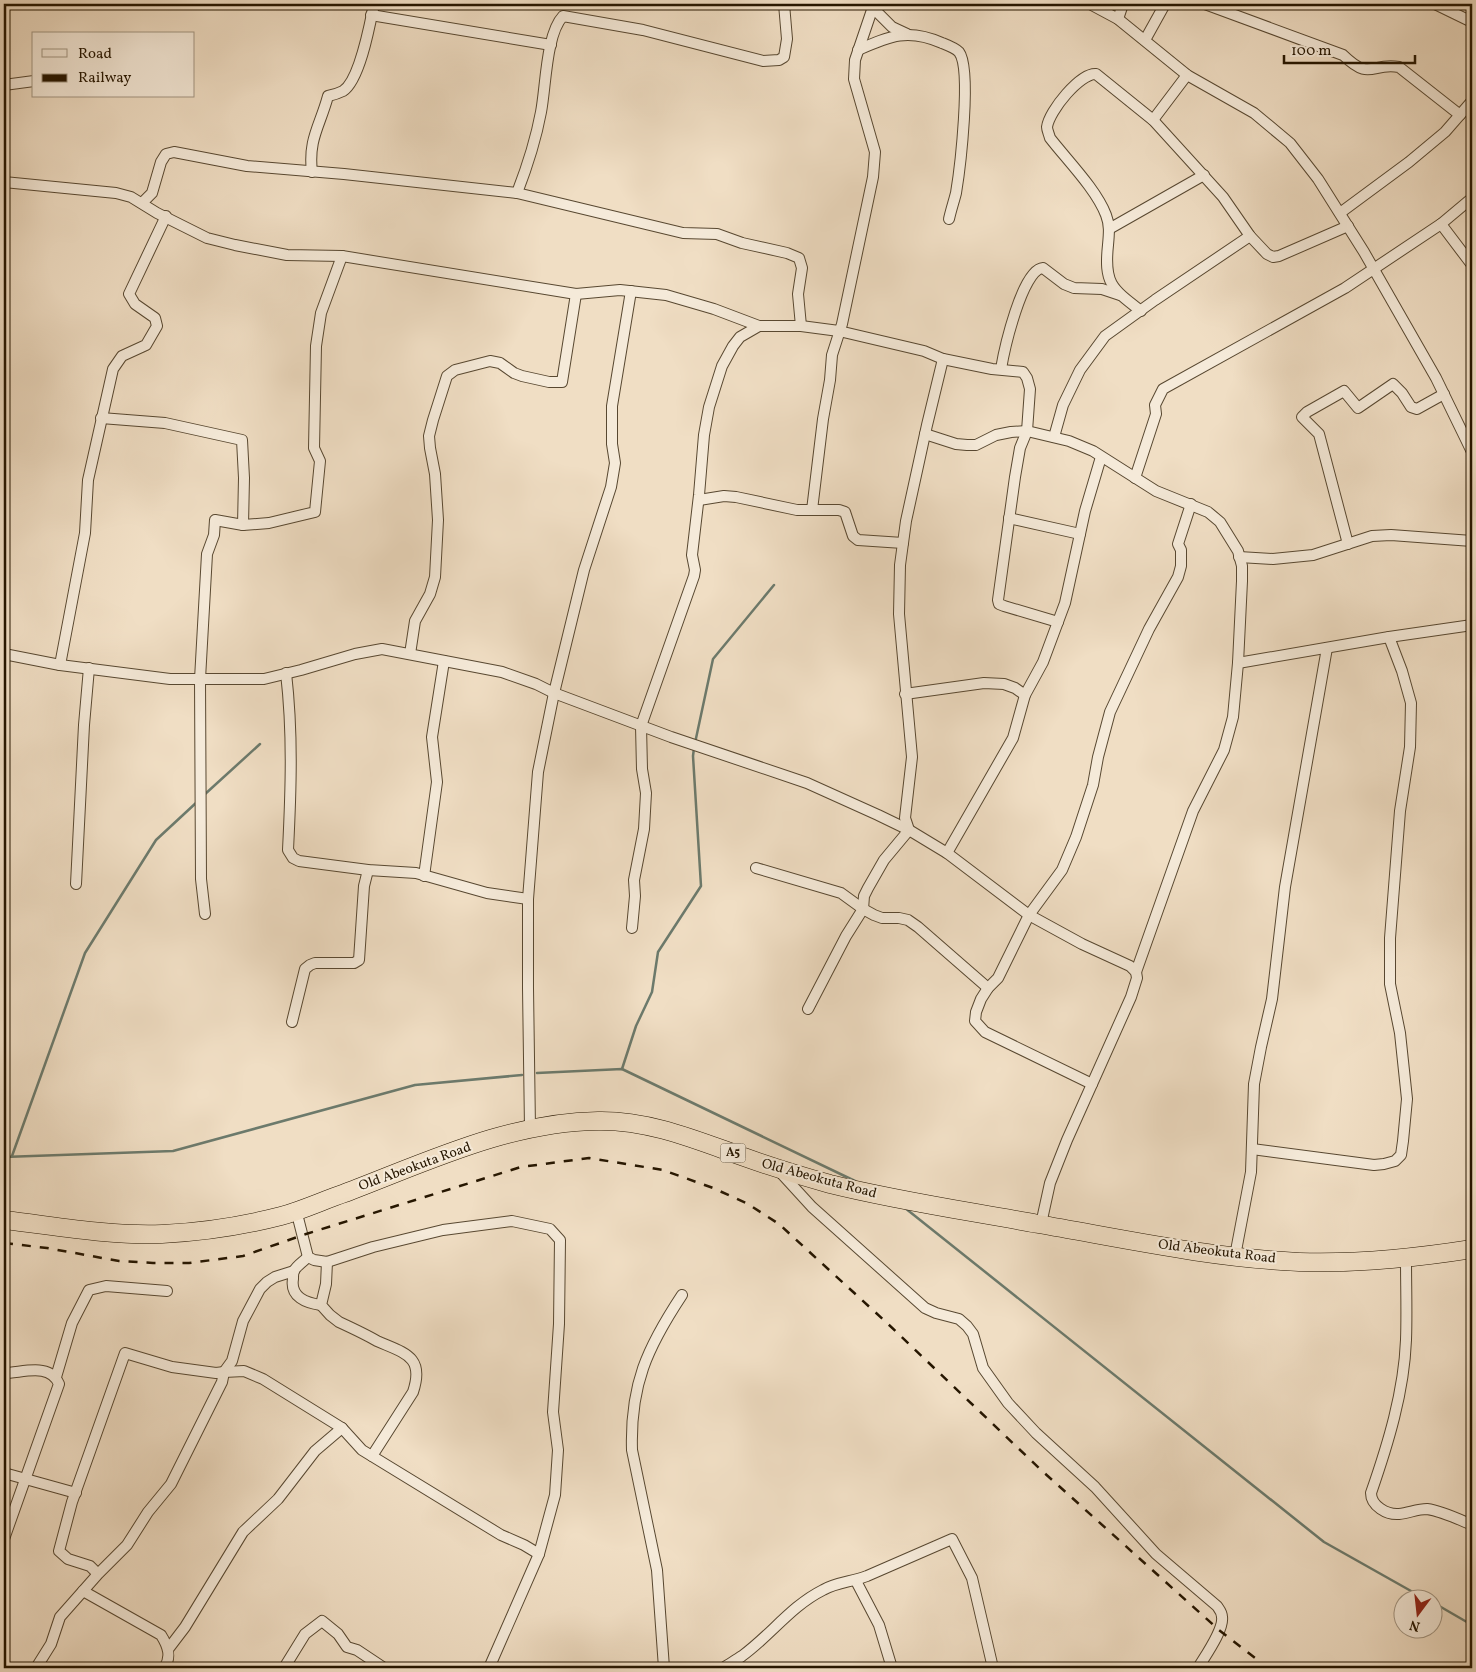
<svg xmlns="http://www.w3.org/2000/svg" width="1476" height="1672" viewBox="0 0 1476 1672" font-family="Vollkorn,serif">
<style>
.lines{fill:none;stroke-linecap:round;stroke-linejoin:round}
.stream{stroke:#6c7a6c;stroke-width:2.5}
.minor-casing{stroke:#584831;stroke-width:12}
.trunk-casing{stroke:#261600;stroke-width:19}
.minor{stroke:#f5ead9;stroke-width:10}
.trunk{stroke:#f0dec4;stroke-width:18}
.rail{stroke:#261600;stroke-width:2.5;stroke-dasharray:9 9;stroke-linecap:butt}
.labels{text-anchor:middle;dominant-baseline:central;stroke-width:4;stroke-linejoin:round;paint-order:stroke}
.shield{fill:#f5ead9;stroke:#645641;stroke-width:1}
.shield-label{font-size:12px;font-weight:bold;fill:#261600}
.street-label{font-size:14px;fill:#261600;stroke:#f5ead9}
</style>
<rect width="100%" height="100%" fill="#f0dec4"/>
<filter id="stains"><feTurbulence type="fractalNoise" baseFrequency=".004" numOctaves="4"/><feColorMatrix values="0 0 0 0 .2 0 0 0 0 .09 0 0 0 0 .02 0 0 0 .5 -.17"/></filter>
<radialGradient id="worn" r=".72"><stop offset=".6" stop-color="#630" stop-opacity="0"/><stop offset="1" stop-color="#630" stop-opacity=".3"/></radialGradient>
<g class="lines">
<g class="stream">
<path d="M695 743 713 659 774 585"/>
<path d="M204 795 260 744"/>
<path d="M622 1069 636 1026 652 992 658 952 701 886 693 756 694 748"/>
<path d="M537 1073 622 1069 855 1181"/>
<path d="M12 1156 85 953 156 840 197 802"/>
<path d="M4 1157 173 1151 415 1085 522 1075"/>
<path d="M905 1208 1324 1542 1427 1600"/>
<path d="M1434 1603 1472 1625"/>
</g>
<g class="minor-casing">
<g id="minor">
<path d="M1090 4 1118 19 1187 75 1254 113 1290 143 1318 179 1364 252 1436 378 1472 452"/>
<path d="M1205 4 1343 55C1371 82 1371 62 1399 67L1460 115"/>
<path d="M1435 4 1472 22"/>
<path d="M872 7 892 27 907 34"/>
<path d="M371 15 551 45"/>
<path d="M1118 19 1123 4"/>
<path d="M1145 40 1165 4"/>
<path d="M858 50C890 36 908 28 942 43 947 45 955 48 959 52 972 69 960 169 956 193 954 201 951 210 949 219"/>
<path d="M4 85 34 81"/>
<path d="M1153 120 1187 75"/>
<path d="M312 172C308 139 320 126 328 96 333 95 339 93 343 91 360 80 370 24 374 4"/>
<path d="M4 182 116 193 131 197 157 213 207 238 235 245 287 255 342 256 576 294 620 290 666 295 714 309 759 326H801L839 331 924 351 943 359 992 369 1023 372 1027 378 1030 389 1027 431 1020 448 1015 477 998 600 999 604 1004 606 1058 622"/>
<path d="M517 193C527 167 536 139 541 112 546 86 546 34 563 16L643 30 763 61 779 60 784 57 787 39 784 4"/>
<path d="M142 203 152 193 161 162 166 154 174 152 247 166 344 174 517 193 683 233 717 234 742 243 787 253 799 258 802 268 798 294 801 326"/>
<path d="M1340 213 1409 162 1445 132 1472 101"/>
<path d="M1441 224 1472 265"/>
<path d="M1109 229 1204 175"/>
<path d="M1141 311C1111 288 1104 283 1108 245 1109 234 1110 225 1106 215 1096 189 1067 160 1050 138 1049 134 1047 130 1047 127 1049 111 1080 73 1096 74L1153 120 1223 197 1250 236 1267 254 1273 257 1279 256 1348 226"/>
<path d="M1001 369C1004 351 1022 269 1043 268L1064 284 1074 288 1102 289 1120 295"/>
<path d="M101 418 165 423 242 440 244 478 243 525"/>
<path d="M925 434 956 444 967 445H976L996 435 1011 432 1027 431 1069 441 1093 451 1156 491 1208 512 1220 522 1238 551 1242 566V581L1238 663 1233 717 1224 750 1193 811 1136 972"/>
<path d="M1054 437 1063 405 1080 370 1105 336 1155 300 1250 236"/>
<path d="M1135 478 1156 414 1155 405 1163 389 1345 288 1441 224 1472 198"/>
<path d="M699 500 724 496 736 497 797 510H839L845 512 853 536 858 540 903 543"/>
<path d="M812 510 823 419 830 380 832 355 842 324 873 177 875 152 854 79 855 60 874 4"/>
<path d="M1009 518 1080 534"/>
<path d="M1348 544 1319 434 1302 417 1307 412 1344 391 1358 408 1393 384 1402 393 1411 407 1417 409 1444 394"/>
<path d="M1239 557 1273 559 1313 555 1372 536 1391 535 1472 541"/>
<path d="M4 654 60 665 170 679H264L301 670 355 654 382 649 502 672 536 684 554 693 671 737 807 783 878 815 909 830 947 853 1029 915 1082 944 1130 966 1136 972 1137 978 1131 997 1067 1140 1050 1183 1041 1224"/>
<path d="M410 654 415 621 430 594 435 577 438 520 435 474 430 448 429 436 433 420 447 376 455 370 490 361 500 363 514 373 522 376 549 382H562L576 294"/>
<path d="M1238 663 1389 637 1472 625"/>
<path d="M60 665 85 533 88 480 113 369 122 356 146 345 157 326 155 318 135 304 129 294 166 216"/>
<path d="M286 673C293 733 291 790 288 850L293 858 299 861 368 870 416 873 487 893 528 899"/>
<path d="M905 694 984 683 1004 684 1015 688 1025 695"/>
<path d="M947 853 1013 738 1025 695 1043 662 1065 603 1085 511 1101 457"/>
<path d="M756 868 841 893 863 909 874 915 882 918H899L908 920 918 927 988 988"/>
<path d="M424 876 437 782 432 737 444 661"/>
<path d="M76 884 84 725 89 668"/>
<path d="M205 914 201 879 200 679 207 554 214 535 215 520 243 525 269 523 315 512 320 461 314 448 316 346 321 313 342 256"/>
<path d="M632 928 635 896 634 880 644 829 646 793 642 769 641 726 694 576 695 570 692 555 699 495 704 435 709 407 722 366 733 346 740 337 759 326"/>
<path d="M808 1009 846 936 863 909 864 896 868 888 884 860 909 830 905 818 912 757 899 614 900 565 906 521 927 425 943 359"/>
<path d="M292 1022 305 969 310 965 315 963H354L359 960 364 886 368 870"/>
<path d="M1092 1084 985 1032 975 1021 976 1012 981 999 988 988 998 978 1029 915 1062 870 1076 837 1093 785 1098 757 1110 712 1149 629 1178 577 1181 566V550L1178 544 1191 504"/>
<path d="M530 1128 528 988V899L538 772 554 693 584 570 611 487 615 463 612 444V406L631 291"/>
<path d="M1252 1149 1374 1165 1384 1164 1395 1161 1401 1155 1403 1141 1407 1099 1400 1033 1390 984V938L1400 811 1410 747 1411 703 1402 671 1389 637"/>
<path d="M780 1172 812 1207 925 1308 936 1313 959 1319 967 1326 973 1334 983 1368 1008 1403 1036 1433 1095 1487 1156 1554 1217 1606C1219 1609 1222 1612 1222 1617 1224 1630 1205 1656 1198 1668"/>
<path d="M296 1210 308 1257 314 1260 327 1262 373 1247 443 1230 512 1221 550 1229 560 1240 559 1324 553 1412 558 1450 555 1495 539 1554 489 1668"/>
<path d="M1235 1256 1251 1172 1254 1084 1261 1047 1272 999 1285 887 1327 648"/>
<path d="M308 1257C304 1261 296 1266 294 1271 293 1273 293 1276 293 1279 290 1297 306 1303 321 1305"/>
<path d="M1406 1259C1406 1286 1407 1313 1406 1340 1404 1392 1388 1444 1371 1493 1371 1506 1387 1515 1399 1514 1409 1513 1417 1509 1427 1509 1442 1511 1458 1519 1472 1525"/>
<path d="M327 1262 326 1284 321 1305 330 1315 339 1322C352 1328 365 1334 377 1341 404 1353 425 1356 413 1392L372 1456"/>
<path d="M224 1372 244 1371 263 1379 342 1428 362 1450 501 1535 524 1545 539 1554"/>
<path d="M224 1372 232 1361 243 1321 260 1289 267 1282 275 1277 294 1271"/>
<path d="M4 1373C22 1373 50 1362 59 1384L4 1539"/>
<path d="M56 1377 72 1323 89 1290 106 1286 167 1291"/>
<path d="M4 1473 76 1493"/>
<path d="M856 1581 879 1625 892 1668"/>
<path d="M83 1591 161 1635C168 1646 172 1657 164 1668"/>
<path d="M169 1648 185 1627 243 1532 278 1499 315 1451 342 1428"/>
<path d="M36 1668 51 1644 60 1617 98 1574 90 1566 68 1559 59 1551 72 1502 125 1353 172 1367 216 1373 224 1372 222 1382 171 1484 148 1512 127 1545 98 1574"/>
<path d="M284 1668 305 1634 322 1621 338 1634 347 1647 357 1650 384 1668"/>
<path d="M664 1668 657 1570 632 1450C630 1385 647 1348 682 1295"/>
<path d="M723 1668C729 1664 736 1660 742 1656 771 1635 791 1606 823 1590 837 1582 852 1582 867 1576L952 1539 972 1578 993 1668"/>
</g>
</g>
<g class="trunk-casing">
<path id="trunk" d="M4 1220C56 1226 109 1236 162 1234 202 1232 242 1226 281 1216 303 1210 324 1200 345 1193 427 1162 509 1122 598 1121 649 1120 696 1140 744 1157 772 1167 801 1176 830 1184 898 1201 968 1211 1038 1224 1125 1239 1211 1258 1299 1262 1358 1264 1415 1258 1472 1249"/>
</g>
<use href="#minor" class="minor"/>
<use href="#trunk" class="trunk"/>
<path class="rail" d="M4 1243 47 1248 119 1261 153 1263H189L243 1256 306 1234 521 1167 589 1158 663 1170 713 1188 748 1204 779 1224 887 1323 1040 1469 1219 1630 1268 1668"/>
</g>
<g class="labels">
<rect class="shield" x="720.5" y="1143.5" width="25" height="19" rx="4"/>
<g class="shield-label">
<text x="733" y="1153">A5</text>
</g>
<g class="street-label">
<text transform="translate(415 1167) rotate(-20)">Old Abeokuta Road</text>
<text transform="translate(819 1179) rotate(15)">Old Abeokuta Road</text>
<text transform="translate(1217 1252) rotate(7)">Old Abeokuta Road</text>
</g>
</g>
<rect width="1476" height="1672" fill="none" stroke="#f0dec4" stroke-width="20"/>
<rect x="5" y="5" width="1466" height="1662" fill="none" stroke="#261600" stroke-width="2.5"/>
<rect x="10" y="10" width="1456" height="1652" fill="none" stroke="#261600"/>
<rect x="32" y="32" width="162" height="65" fill="#f5ead9" stroke="#a29582"/>
<rect x="42" y="49" width="25" height="8" fill="#f5ead9" stroke="#a29582"/>
<text x="78" y="58" font-size="15" fill="#261600">Road</text>
<rect x="42" y="74" width="25" height="8" fill="#261600" stroke="#a29582"/>
<text x="78" y="82" font-size="15" fill="#261600">Railway</text>
<g transform="translate(1418 1614) rotate(195)"><circle r="24" fill="#f5ead9" stroke="#a29582"/>
<path d="M0-4L9 19L0 12L-9 19Z" fill="#8f2418"/>
<text y="-8" font-size="14" font-weight="bold" text-anchor="middle" fill="#261600">N</text>
</g>
<path d="M1284 55v8h131v-8" fill="none" stroke="#261600" stroke-width="2.5"/>
<text x="1291" y="55" font-size="15" fill="#261600" stroke="#f5ead9" stroke-width="4" paint-order="stroke">100 m</text>
<rect width="100%" height="100%" filter="url(#stains)"/>
<rect width="100%" height="100%" fill="url(#worn)"/>
</svg>
